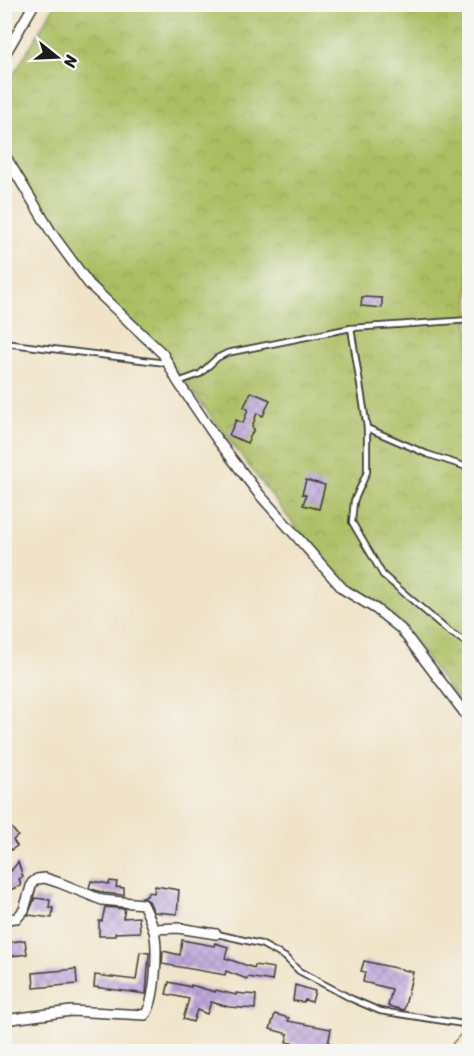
<svg xmlns="http://www.w3.org/2000/svg" width="474" height="1056" viewBox="0 0 474 1056" font-family="Sriracha,sans-serif">
<style>
.park{fill:url(#park-crowns);stroke:#646d3f;stroke-width:1.5}
.building{fill:url(#building-cross-hatch)}
.lines{fill:none;stroke-linecap:round;stroke-linejoin:round}
.service-casing{stroke:#3c3a36;stroke-width:8}
.minor-casing{stroke:#3c3a36;stroke-width:12}
.secondary-casing{stroke:#3c3a36;stroke-width:16}
.service{stroke:#fff;stroke-width:4.5}
.minor{stroke:#fff;stroke-width:9}
.secondary{stroke:#ffe4c6;stroke-width:14}
</style>
<defs>
<pattern id="park-crowns" width="20" height="18" patternUnits="userSpaceOnUse" patternTransform="scale(1.5)"><rect width="20" height="18" fill="#abbe62"/><path d="M2 6a3 3 0 1 1 6 0M12 15a3 3 0 1 1 6 0" fill="none" stroke="#93a354"/></pattern>
<pattern id="building-cross-hatch" width="8" height="8" patternUnits="userSpaceOnUse" patternTransform="scale(1.5)"><rect width="8" height="8" fill="#bfa7da"/><path d="M0 0l8 8M0 8l8-8" fill="none" stroke="#a48fba"/></pattern>
</defs>
<rect width="100%" height="100%" fill="#f6f6f2"/>
<filter id="ink" filterUnits="userSpaceOnUse"><feTurbulence type="fractalNoise" baseFrequency=".0167" numOctaves="2"/><feDisplacementMap in="SourceGraphic" scale="12" xChannelSelector="R" yChannelSelector="G"/><feConvolveMatrix kernelMatrix="1 2 1 2 8 2 1 2 1" color-interpolation-filters="sRGB"/></filter>
<filter id="wash" filterUnits="userSpaceOnUse"><feTurbulence type="fractalNoise" baseFrequency=".008" numOctaves="4" result="noise"/><feDisplacementMap in="SourceGraphic" scale="24" xChannelSelector="R" yChannelSelector="G"/><feGaussianBlur stdDeviation="1.35" result="paint"/><feColorMatrix in="noise" values="0 0 0 0 0 0 0 0 0 0 0 0 0 0 0 0 0 1.4 0 .05"/><feComposite in="paint" operator="in"/></filter>
<g filter="url(#wash)">
<rect width="100%" height="100%" fill="#f0e3c7"/>
<path class="park" d="M55 5H469V716L396 618 340 585 171 364 100 299 5 149V89Z"/>
<g id="blocks">
<g class="building">
<path d="M362 297 382 298V308L361 306Z"/>
<path d="M251 392 270 400 263 416 257 413 252 427 254 429 247 443 229 435 236 420 243 423 248 409 244 407Z"/>
<path d="M306 480 325 485 319 509 303 505 306 495 302 494Z"/>
<path d="M10 826 18 836 13 840 17 846 11 850 4 841V830Z"/>
<path d="M4 855 11 871 18 862 23 877 19 879 21 886 4 892Z"/>
<path d="M91 881 109 884 110 881 117 882 116 887 124 888V895L104 893 89 888Z"/>
<path d="M155 886 179 890 177 914 154 912 149 901 142 897 147 896 148 892 154 893Z"/>
<path d="M35 898 50 900 49 908H53L52 918 28 915Z"/>
<path d="M105 907 125 909 123 918 139 917 140 932 115 933V936H99V921H102Z"/>
<path d="M25 940 27 954 4 957V943Z"/>
<path d="M182 940 214 946 215 943 228 947 225 958 254 968 255 965 274 968 272 981 248 977 247 979 226 971 225 975 162 964 163 951 180 955Z"/>
<path d="M140 952 149 953 146 994 94 987 95 975 136 980Z"/>
<path d="M364 961 413 972 404 1010 388 1006 392 989 363 982 365 972 361 971Z"/>
<path d="M76 969 77 984 34 988 33 973Z"/>
<path d="M169 982 191 987V985L215 992 216 990 236 995V993L256 995 255 1009 229 1007 211 1002 207 1014 197 1010 193 1022 183 1019 189 999 166 994Z"/>
<path d="M295 985 315 991 312 1002 305 1000 304 1002 293 1001Z"/>
<path d="M275 1014 289 1018 288 1021 331 1029 327 1050 286 1042 288 1034 270 1029Z"/>
</g>
</g>
</g>
<g filter="url(#ink)">
<use href="#blocks" fill-opacity="0" stroke="#3c3a36" stroke-width="1.5"/>
<g class="lines">
<g class="service-casing">
<g id="service">
<path d="M351 328 367 428V472L354 501 352 522 383 575 447 630 470 645"/>
<path d="M4 343 166 363"/>
<path d="M178 382 200 374 217 358 227 353 351 328 470 320"/>
<path d="M367 428 427 454 470 468"/>
<path d="M217 934 261 944 285 957 299 971 352 999 380 1011 470 1025"/>
</g>
</g>
<g class="minor-casing">
<g id="minor">
<path d="M4 56 34 4"/>
<path d="M4 154 53 235 89 284 163 354 178 382 216 438 259 494 343 589 376 609 401 629 470 720"/>
<path d="M4 919 17 918 24 910 32 883 37 879 45 878 60 883 102 900 143 904C147 912 151 921 154 931 158 948 156 1001 145 1015L71 1011 4 1020"/>
<path d="M153 929 178 928 216 934"/>
</g>
</g>
<g class="secondary-casing">
<path id="secondary" d="M455 1052 470 1035"/>
</g>
<use href="#service" class="service"/>
<use href="#minor" class="minor"/>
<use href="#secondary" class="secondary"/>
</g>
</g>
<rect width="474" height="1056" fill="none" stroke="#f6f6f2" stroke-width="24"/>
<g transform="translate(57 57) rotate(108)" stroke="#f6f6f2" stroke-width="4.5" paint-order="stroke">
<path d="M0-4.5L10 22L0 15L-10 22Z" fill="#1c1c1c"/>
<text y="-9" font-size="16" font-weight="bold" text-anchor="middle" fill="#1c1c1c">N</text>
</g>
</svg>
